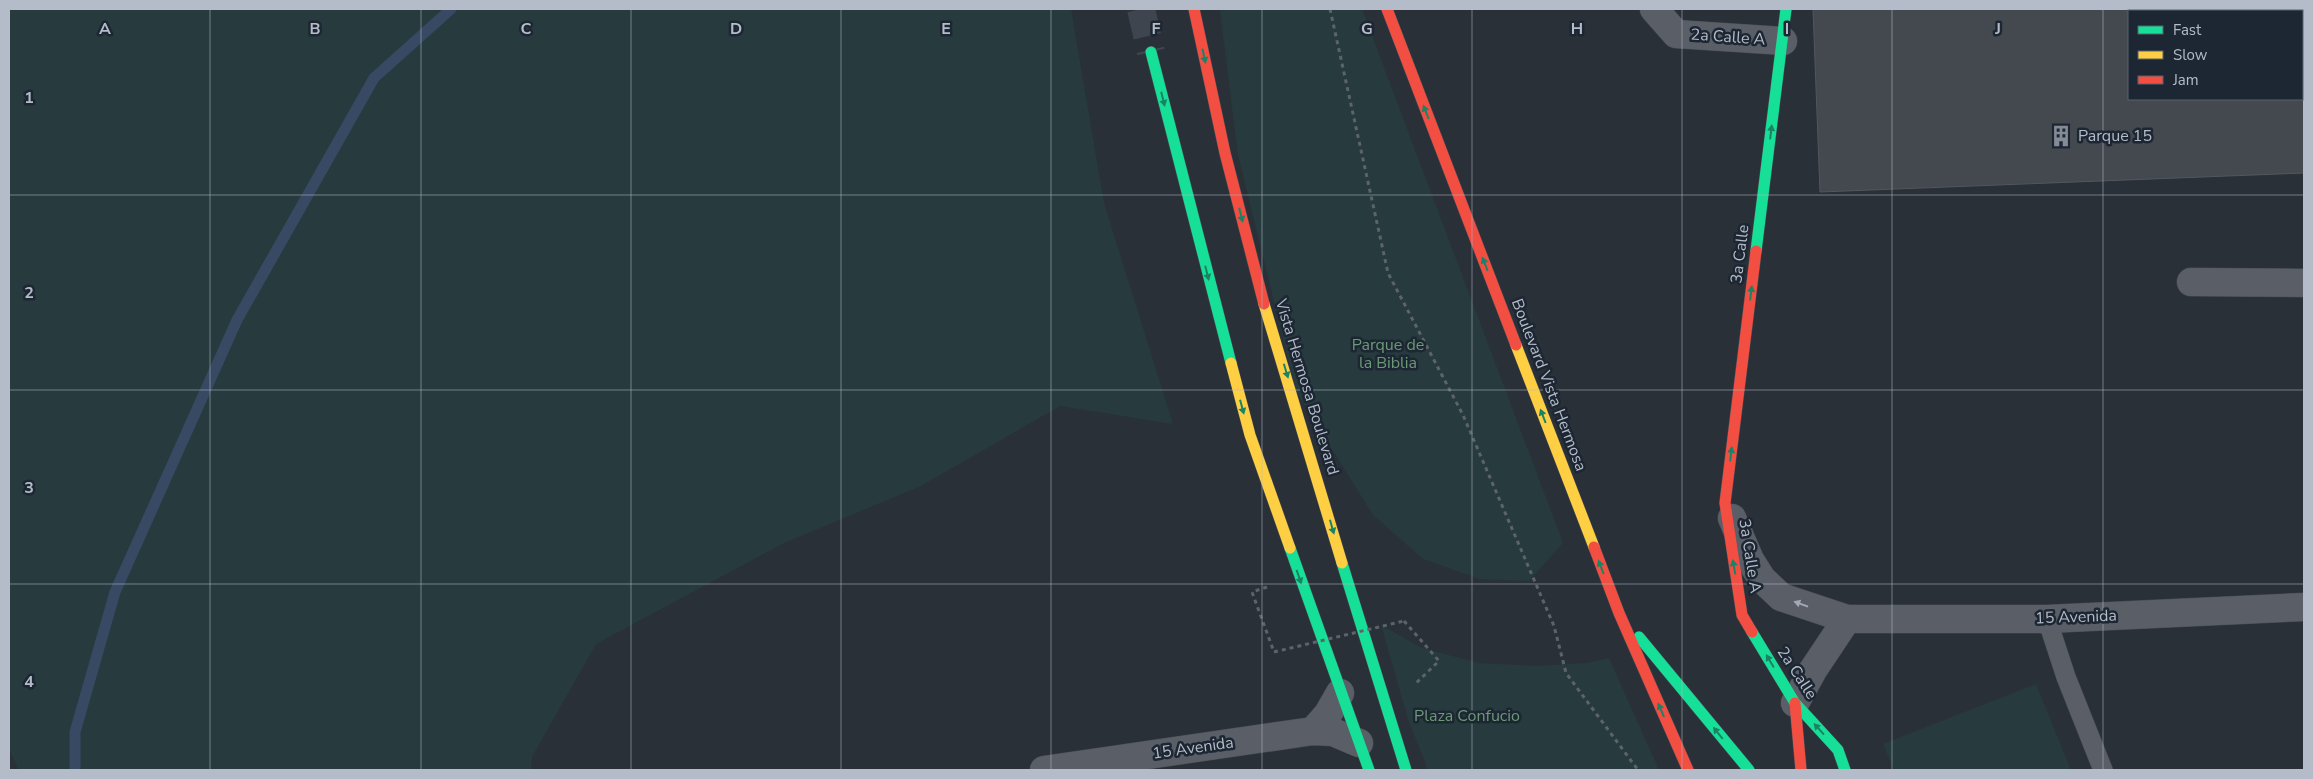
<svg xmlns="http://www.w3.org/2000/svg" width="2313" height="779" viewBox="0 0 2313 779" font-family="'Nunito Sans',sans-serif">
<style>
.green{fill:#273a3e}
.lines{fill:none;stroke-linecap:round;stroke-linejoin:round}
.stream{stroke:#384963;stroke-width:11}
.building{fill:#444950;stroke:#52575f;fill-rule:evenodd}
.primary-tunnel{stroke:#3f454e;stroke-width:28;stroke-dasharray:28 14;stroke-linecap:butt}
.lane-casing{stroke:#484c53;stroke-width:20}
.street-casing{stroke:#484c53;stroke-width:29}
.fast-casing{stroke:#484c53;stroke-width:12}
.slow-casing{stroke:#484c53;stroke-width:12}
.jam-casing{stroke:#484c53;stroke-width:12}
.path{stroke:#5d636a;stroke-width:3;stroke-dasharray:4 4;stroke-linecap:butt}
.lane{stroke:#5a5e66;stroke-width:19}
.street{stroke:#5a5e66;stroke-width:28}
.fast{stroke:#16e098;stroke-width:11}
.slow{stroke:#ffcf43;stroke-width:11}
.jam{stroke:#f24e42;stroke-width:11}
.path-bridge{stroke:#5d636a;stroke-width:3;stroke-dasharray:4 4;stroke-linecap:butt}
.oneway{fill:#1a8366}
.oneway2{fill:#a2a9b5}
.grid{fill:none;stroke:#b4bcc9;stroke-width:1;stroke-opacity:0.55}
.labels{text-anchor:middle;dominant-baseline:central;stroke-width:5;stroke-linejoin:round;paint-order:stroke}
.street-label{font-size:16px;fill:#b4bcc9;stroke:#1d2633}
.poi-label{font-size:16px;fill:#b4bcc9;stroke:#1d2633;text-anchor:start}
.park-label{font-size:16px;fill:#6b9a76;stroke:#1d2633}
.grid-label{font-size:16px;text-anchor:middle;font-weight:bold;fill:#b4bcc9;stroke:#1d2633;stroke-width:5;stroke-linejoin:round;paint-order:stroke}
</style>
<rect width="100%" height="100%" fill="#2a3038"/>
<g class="green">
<path d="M9 9H1071L1104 203 1173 424 1060 406 921 486 784 543 596 644 532 757 531 770H19L9 749Z"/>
<path d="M1220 9H1362L1563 543 1529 581 1480 579 1423 559 1373 515 1296 391 1238 155Z"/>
<path d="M1381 625 1422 648 1479 663 1535 666 1587 663 1609 658 1659 770H1428L1408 719Z"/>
<path d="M2036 684 2071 770H1894L1883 744Z"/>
</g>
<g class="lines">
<path class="stream" d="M75 770V732L115 592 237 320 374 78 451 9"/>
</g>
<path class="building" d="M1813 9H2304V173L1820 192ZM2129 11H2302V99H2129Z"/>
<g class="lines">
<path class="primary-tunnel" d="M1141 9 1151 52"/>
<g class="lane-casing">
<path id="lane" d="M2047 619 2066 677 2103 770"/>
</g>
<g class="street-casing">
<g id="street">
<path d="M1654 9 1676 34 1783 41"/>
<path d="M2191 282 2304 283"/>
<path d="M1732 518 1750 560 1762 579 1781 597 1847 619H2047L2304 607"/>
<path d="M1795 703 1813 670 1847 619"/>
<path d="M1313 731 1328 714 1340 693"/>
<path d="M1044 770 1313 731 1333 732 1359 743"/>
</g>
</g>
<g class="fast-casing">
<g id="fast">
<path d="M1151 52 1231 363"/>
<path d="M1756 251 1786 9"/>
<path d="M1290 548 1369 770"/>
<path d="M1342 563 1406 770"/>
<path d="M1752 632 1795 703 1838 750 1845 770"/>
<path d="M1639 637 1749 770"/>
</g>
</g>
<g class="slow-casing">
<g id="slow">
<path d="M1264 304 1342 563"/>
<path d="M1516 345 1594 547"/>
<path d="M1231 363 1250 435 1290 548"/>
</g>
</g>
<g class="jam-casing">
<g id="jam">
<path d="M1194 9 1225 153 1264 304"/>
<path d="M1387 9 1516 345"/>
<path d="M1594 547 1619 613 1688 770"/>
<path d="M1752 632 1742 615 1725 503 1756 251"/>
<path d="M1795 703 1801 770"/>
</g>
</g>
<g class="path">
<path d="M1330 9 1388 273 1463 415 1554 626 1566 673 1638 770"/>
<path d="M1267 587 1252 592 1274 652"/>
<path d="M1404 621 1439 661 1414 685"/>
</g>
<use href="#lane" class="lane"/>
<use href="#street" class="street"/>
<use href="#fast" class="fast"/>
<use href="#slow" class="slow"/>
<use href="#jam" class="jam"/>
<path class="path-bridge" d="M1274 652 1404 621"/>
</g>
<defs><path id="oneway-solid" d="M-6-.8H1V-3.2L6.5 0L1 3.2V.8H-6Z" transform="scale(1.25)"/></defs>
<g class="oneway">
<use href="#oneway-solid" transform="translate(1204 56) rotate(78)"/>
<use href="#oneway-solid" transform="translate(1163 99) rotate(76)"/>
<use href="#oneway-solid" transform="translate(1426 112) rotate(-111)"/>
<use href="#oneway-solid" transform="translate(1771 132) rotate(-83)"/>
<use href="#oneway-solid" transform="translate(1241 215) rotate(76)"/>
<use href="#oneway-solid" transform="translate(1485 264) rotate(-111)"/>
<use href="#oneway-solid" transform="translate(1207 273) rotate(76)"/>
<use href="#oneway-solid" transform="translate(1751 293) rotate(-83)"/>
<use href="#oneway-solid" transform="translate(1286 371) rotate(73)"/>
<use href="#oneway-solid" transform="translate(1242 407) rotate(75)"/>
<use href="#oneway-solid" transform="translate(1543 416) rotate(-111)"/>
<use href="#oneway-solid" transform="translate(1731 454) rotate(-83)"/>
<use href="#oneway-solid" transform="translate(1332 527) rotate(74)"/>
<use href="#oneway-solid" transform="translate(1601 567) rotate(-111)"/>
<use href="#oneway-solid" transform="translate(1734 567) rotate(-100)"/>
<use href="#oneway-solid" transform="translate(1299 577) rotate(71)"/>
<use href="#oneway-solid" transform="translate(1770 661) rotate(-121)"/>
<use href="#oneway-solid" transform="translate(1661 710) rotate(-114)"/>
<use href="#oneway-solid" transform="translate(1819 729) rotate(-132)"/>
<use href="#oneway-solid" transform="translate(1718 733) rotate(-129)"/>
</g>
<use class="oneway2" href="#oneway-solid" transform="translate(1801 604) rotate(-160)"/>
<path class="grid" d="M210 9V770M421 9V770M631 9V770M841 9V770M1051 9V770M1262 9V770M1472 9V770M1682 9V770M1892 9V770M2103 9V770M9 195H2304M9 390H2304M9 584H2304"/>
<defs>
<g id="building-bare" transform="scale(1.725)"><path d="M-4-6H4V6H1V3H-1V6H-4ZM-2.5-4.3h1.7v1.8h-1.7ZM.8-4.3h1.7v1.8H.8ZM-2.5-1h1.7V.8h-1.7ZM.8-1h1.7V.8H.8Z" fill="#848b96" stroke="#1d2633" stroke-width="2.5" paint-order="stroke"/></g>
</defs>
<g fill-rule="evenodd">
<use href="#building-bare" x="2061" y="136"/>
</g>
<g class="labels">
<g class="street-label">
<text transform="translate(1728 37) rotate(4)">2a Calle A</text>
<text transform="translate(1740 254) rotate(-83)">3a Calle</text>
<text transform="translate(1549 385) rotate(69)">Boulevard Vista Hermosa</text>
<text transform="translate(1307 387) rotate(73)">Vista Hermosa Boulevard</text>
<text transform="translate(1750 556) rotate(81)">3a Calle A</text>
<text transform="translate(2076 617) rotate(-2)">15 Avenida</text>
<text transform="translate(1797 673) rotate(57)">2a Calle</text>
<text transform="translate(1193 748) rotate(-8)">15 Avenida</text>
</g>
<g class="poi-label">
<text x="2078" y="136">Parque 15</text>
</g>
<g class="park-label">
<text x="1388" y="345">Parque de<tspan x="1388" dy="18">la Biblia</tspan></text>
<text x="1467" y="716">Plaza Confucio</text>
</g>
</g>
<g class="grid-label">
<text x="105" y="34">A</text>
<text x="315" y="34">B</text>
<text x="526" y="34">C</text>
<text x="736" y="34">D</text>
<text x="946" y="34">E</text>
<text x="1156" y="34">F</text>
<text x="1367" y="34">G</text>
<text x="1577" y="34">H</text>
<text x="1787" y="34">I</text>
<text x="1998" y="34">J</text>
<text x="29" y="103">1</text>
<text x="29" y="298">2</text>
<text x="29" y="493">3</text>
<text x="29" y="687">4</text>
</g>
<rect width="2313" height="779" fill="none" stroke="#b4bcc9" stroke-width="20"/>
<rect x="2128" y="10" width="175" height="90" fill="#1d2633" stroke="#59626f"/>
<rect x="2138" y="26" width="25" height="8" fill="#16e098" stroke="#59626f"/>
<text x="2173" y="35" font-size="15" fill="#b4bcc9">Fast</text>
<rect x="2138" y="51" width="25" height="8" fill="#ffcf43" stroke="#59626f"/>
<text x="2173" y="60" font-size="15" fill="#b4bcc9">Slow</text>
<rect x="2138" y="76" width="25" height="8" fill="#f24e42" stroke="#59626f"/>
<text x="2173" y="85" font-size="15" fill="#b4bcc9">Jam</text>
</svg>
